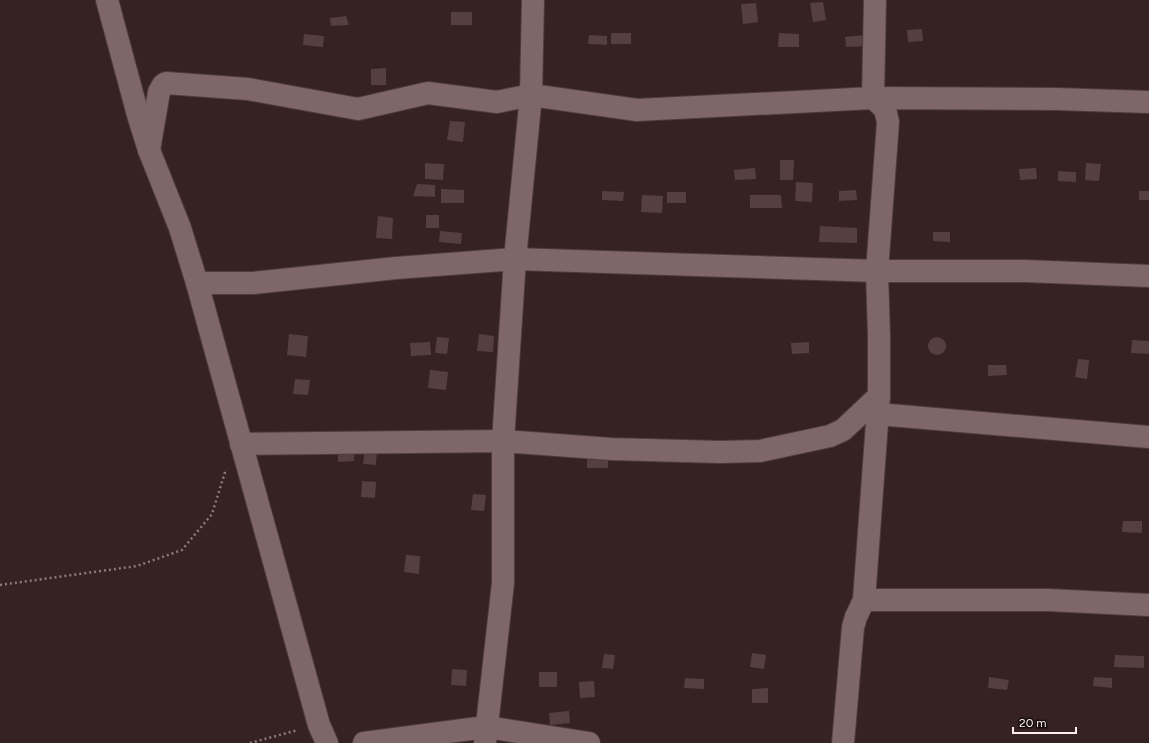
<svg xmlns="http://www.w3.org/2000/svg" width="1149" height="743" viewBox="0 0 1149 743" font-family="Figtree,sans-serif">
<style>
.building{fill:#563f41}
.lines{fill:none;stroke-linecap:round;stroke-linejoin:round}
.minor-casing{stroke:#4e3c3f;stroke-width:24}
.path{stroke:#8c7a7c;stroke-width:2.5;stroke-dasharray:2 3;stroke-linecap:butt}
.minor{stroke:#7f6668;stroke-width:22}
</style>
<rect width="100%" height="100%" fill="#362123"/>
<g class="building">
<path d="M823 2 826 20 813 22 810 3Z"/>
<path d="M756 3 758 22 743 24 741 4Z"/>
<rect x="451" y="12" width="21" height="13"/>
<path d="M346 16 349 25 331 26 330 18Z"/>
<path d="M922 29 923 41 908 42 907 30Z"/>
<rect x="611" y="33" width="20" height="11"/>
<path d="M779 33 799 34V47H778Z"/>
<path d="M304 34 324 36 323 47 303 45Z"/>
<path d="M589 35 607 36V45L588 44Z"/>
<path d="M865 35 866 46 846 47 845 37Z"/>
<path d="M386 68V85H371V69Z"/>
<path d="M450 121 465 122 463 142 447 140Z"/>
<path d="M780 160H794L793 180H780Z"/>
<path d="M425 163 444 164 443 180 425 179Z"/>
<path d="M1086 163 1101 164 1099 181 1085 180Z"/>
<path d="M755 168 756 179 735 180 734 170Z"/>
<path d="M1036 168 1037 179 1020 180 1019 169Z"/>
<path d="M1058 171 1076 172V182L1058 181Z"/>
<path d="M796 182 813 183 812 202 795 201Z"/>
<path d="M417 184 435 185V197L413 196Z"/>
<path d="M441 189 464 190V203H441Z"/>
<path d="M856 190 857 200 839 201V191Z"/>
<path d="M602 191 624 192 623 201 602 200Z"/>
<rect x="1139" y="191" width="10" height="9"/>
<rect x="667" y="192" width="19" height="11"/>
<path d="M642 195 663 196 662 213 641 212Z"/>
<path d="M750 195H781L782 208H750Z"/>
<rect x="426" y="215" width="13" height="13"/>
<path d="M378 216 393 218 392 239 376 238Z"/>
<path d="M820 226 857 228V243L819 242Z"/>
<path d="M440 231 462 233 461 244 439 242Z"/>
<path d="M933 232H950V242L933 241Z"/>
<path d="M289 334 308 336 306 357 287 355Z"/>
<path d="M479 334 494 336 493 352 477 351Z"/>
<path d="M437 337 449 338 447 354 435 353Z"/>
<circle cx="937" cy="346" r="9"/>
<path d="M1132 340 1149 341V354L1131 353Z"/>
<path d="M430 342 431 355 411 356 410 343Z"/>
<path d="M809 342V353L792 354 791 343Z"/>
<path d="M1078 359 1089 360 1087 379 1075 377Z"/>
<path d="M988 365H1006L1007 375 988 376Z"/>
<path d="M430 370 448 372 446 390 428 388Z"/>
<path d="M295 379 310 380 308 395 293 394Z"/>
<path d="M338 448H354V461L338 462Z"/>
<path d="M365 449 377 450 376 465 363 464Z"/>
<rect x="587" y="458" width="21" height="10"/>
<path d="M362 481 376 482 375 498 361 497Z"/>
<path d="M473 494 486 495 484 511 471 510Z"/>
<path d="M1123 521H1142V533L1122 532Z"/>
<path d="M406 555 420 556 419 574 404 572Z"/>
<path d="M752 653 766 655 764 669 750 667Z"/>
<path d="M604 654 615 655 613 669 602 668Z"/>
<path d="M1115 655 1144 656V668L1114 667Z"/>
<path d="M452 669 467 670 466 686 451 685Z"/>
<rect x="539" y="672" width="18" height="15"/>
<path d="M989 677 1009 680 1007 690 988 688Z"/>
<path d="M1094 677 1112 678V688L1093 686Z"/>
<path d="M685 678 704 679V689L684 688Z"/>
<path d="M594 681 595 697 580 698 579 682Z"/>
<path d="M768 688V703H752V689Z"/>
<path d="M569 711 570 723 550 725 549 713Z"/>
</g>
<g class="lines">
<g class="minor-casing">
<g id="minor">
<path d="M107 0 138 115 149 150 180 228 197 283 319 725 327 743"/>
<path d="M149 150 159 92 163 85 166 83 248 89 358 109 428 93 497 102 531 95 637 110 873 98 1056 99 1149 102"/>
<path d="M197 283H253L396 268 515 259 877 271H1025L1149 276"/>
<path d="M877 414 1149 437"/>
<path d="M241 444 503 441 611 449 720 452 760 451 830 436 843 430 879 396"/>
<path d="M864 600H1048L1149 605"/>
<path d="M364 743 486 727 589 743"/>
<path d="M485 743 503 583V441L515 259 531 95 533 0"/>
<path d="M843 743 853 627 856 617 864 600 879 396V336L877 271 888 122 885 109 873 98 875 0"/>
</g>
</g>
<g class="path">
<path d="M0 585 137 566 182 550 212 514 226 469"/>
<path d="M250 743 298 730"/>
</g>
<use href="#minor" class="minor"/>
</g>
<path d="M1013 727v6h63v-6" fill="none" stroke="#fdeeef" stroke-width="2"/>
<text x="1019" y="727" font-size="12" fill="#fdeeef" stroke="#170e0f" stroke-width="3" paint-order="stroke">20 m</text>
</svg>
